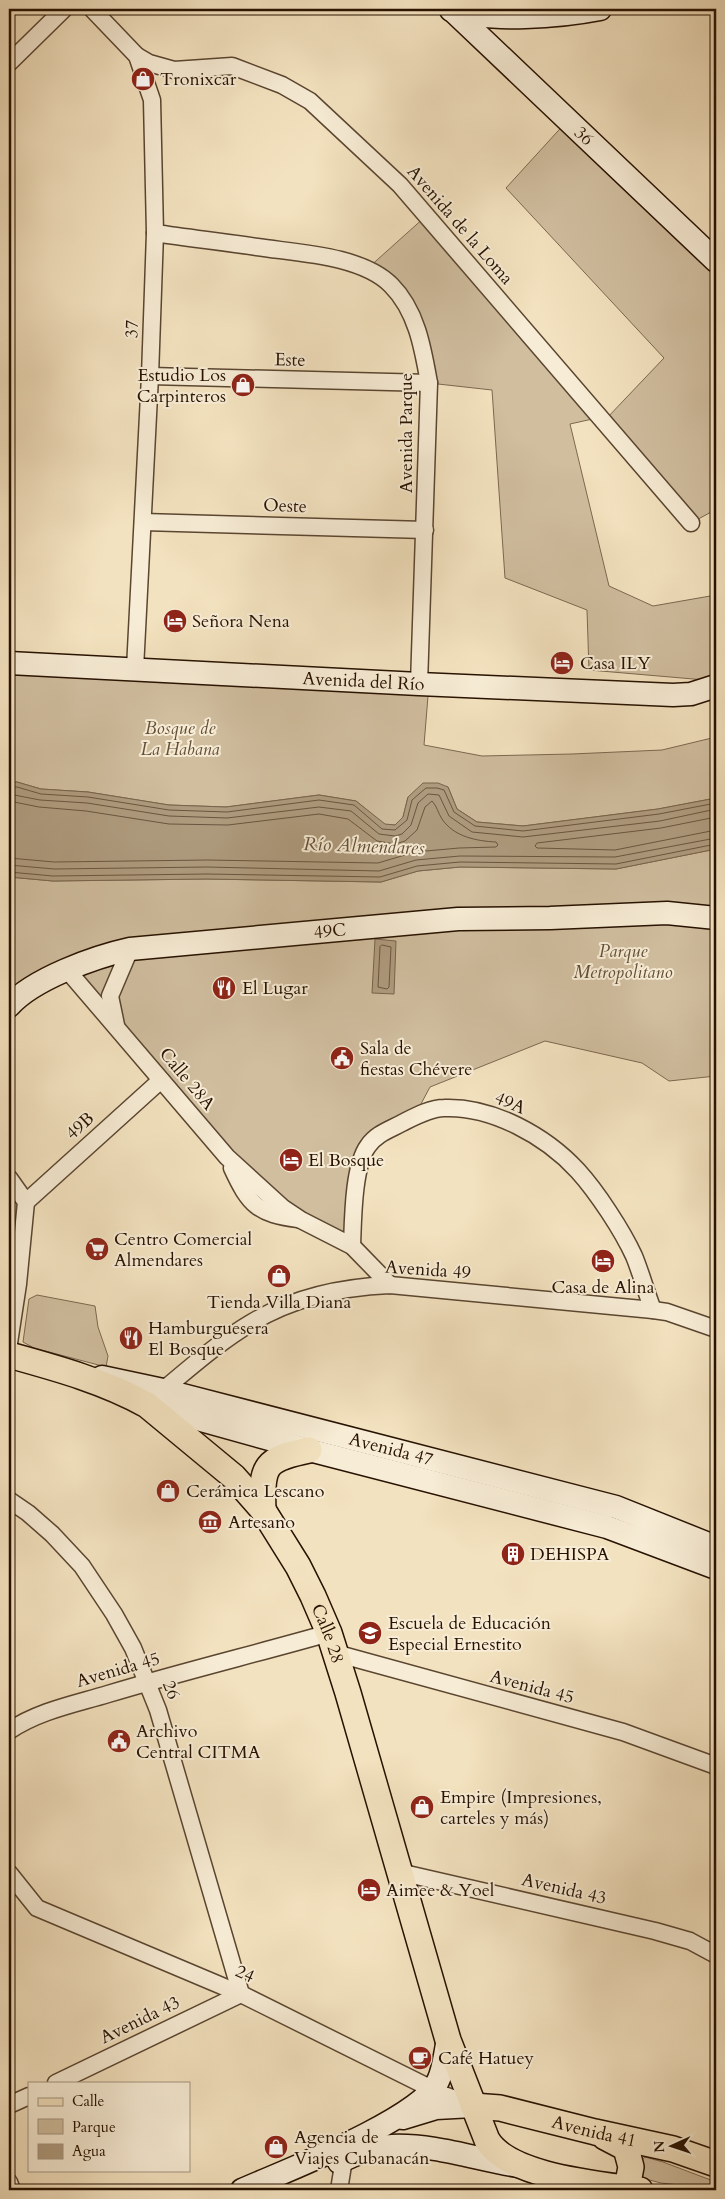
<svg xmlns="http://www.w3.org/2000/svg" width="725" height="2199" viewBox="0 0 725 2199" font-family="Cardo,serif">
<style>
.green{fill:#d0be9f;stroke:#7c6850}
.water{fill:#ae9b7e;stroke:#78644c}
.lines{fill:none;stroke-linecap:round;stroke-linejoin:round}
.shore{stroke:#6a563f;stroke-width:1}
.street-casing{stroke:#5a4530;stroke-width:19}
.secondary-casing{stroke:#271100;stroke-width:25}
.primary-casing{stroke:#271100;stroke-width:28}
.street{stroke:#f7ecd5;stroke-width:16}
.secondary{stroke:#f7ecd5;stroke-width:22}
.primary{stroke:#f3e2bf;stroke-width:25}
.labels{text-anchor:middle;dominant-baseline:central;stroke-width:4;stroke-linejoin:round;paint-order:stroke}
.poi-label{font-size:18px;fill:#271100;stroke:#f7ecd5;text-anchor:start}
.street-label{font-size:18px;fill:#271100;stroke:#f7ecd5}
.park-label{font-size:18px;font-style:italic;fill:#624e38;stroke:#f7ecd5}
.water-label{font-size:19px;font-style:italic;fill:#644f39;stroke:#f7ecd5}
</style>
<rect width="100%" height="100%" fill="#f3e2bf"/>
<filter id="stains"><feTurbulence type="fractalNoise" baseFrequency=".004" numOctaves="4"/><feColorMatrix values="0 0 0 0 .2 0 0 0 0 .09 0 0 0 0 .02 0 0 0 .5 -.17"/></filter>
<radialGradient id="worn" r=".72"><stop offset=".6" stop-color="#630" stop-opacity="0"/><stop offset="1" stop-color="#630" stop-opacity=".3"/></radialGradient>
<g class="green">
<path d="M568 120 716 260V515L713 511 691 523 606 419 664 358 506 188Z"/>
<path d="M426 216 597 418 570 424 609 586 653 606 716 595V704L705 680 589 670 587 610 505 578 492 390 429 383 408 309 367 269Z"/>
<path d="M9 663 429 684 424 745 482 756 572 754 662 750 716 737V798L658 809 523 826 477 822 457 809 448 787 408 797 403 817 395 825H385L356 801 319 795 226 807 169 805 88 792 41 789 17 782 9 783Z"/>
<path d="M716 849V1076L669 1081 642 1063 545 1041 430 1087 414 1117 367 1147 352 1246 283 1208 68 971 9 1006V877L53 881 206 879 381 882 418 871 460 867 616 869Z"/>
<path d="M9 1178 26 1202 9 1347Z"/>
<path d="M37 1295 95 1306 98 1327 108 1356 106 1367 34 1348 23 1342 29 1299Z"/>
<path d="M645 2157 663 2162 716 2182V2189L661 2183 642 2178 639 2171 640 2161Z"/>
</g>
<g class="water">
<path d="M17 782 41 789 88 792 169 805 226 807 319 795 356 801 385 824 395 825 403 817 408 797 423 783H438L448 787 457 809 477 822 523 826 658 809 716 798V849L616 869 460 867 418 871 381 882 206 879 53 881 9 877V783Z"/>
<path d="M375 939 396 941 394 994 372 993Z"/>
</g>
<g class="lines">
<g class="shore">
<path d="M9 787H17L41 794 88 797 169 810 227 812 319 800 354 805 382 829 395 830 407 820 412 800 426 788H437L444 790 454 812 475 826 523 831 659 814 716 803"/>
<path d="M9 794 40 800 87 803 169 816 227 818 319 807 351 811 379 834 395 836 402 834 411 825 418 803 428 794 439 795 449 816 472 832 523 837 660 821 716 809"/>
<path d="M9 801 39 807 86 811 169 824 228 825 319 814 348 819 377 841 395 844 405 841 417 830 425 807 432 801C437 806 438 813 442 819 454 837 477 841 496 842L498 845 496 847 459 848 415 852 378 863 207 860 54 862 9 858"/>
<path d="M716 817 661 828 537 843 535 846 537 848 615 850 716 830"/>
<path d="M9 865 54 869 207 867 379 871 416 860 460 856 615 857 716 838"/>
<path d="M9 872 53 876 207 874 380 877 417 866 460 862 616 864 716 844"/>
<path d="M382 945 391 947 389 987 387 989 378 987 380 947Z"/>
</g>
<g class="street-casing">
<g id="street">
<path d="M92 9 137 56 152 100 155 233 150 376 135 669"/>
<path d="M137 56 149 63 174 70 232 66 282 85 310 101 400 185 691 523"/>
<path d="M9 63 64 9"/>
<path d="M155 233C189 238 223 242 257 247 296 253 361 255 391 285 417 311 423 349 429 383L419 684"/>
<path d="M150 376 429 383"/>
<path d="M143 522 425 530"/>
<path d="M68 971 227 1157 283 1208 301 1220 352 1246 390 1285"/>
<path d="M116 1025 110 996 130 949"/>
<path d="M232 1168C249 1205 258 1214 298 1219"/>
<path d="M9 1178 26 1202 18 1284 9 1343"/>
<path d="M26 1202 161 1080"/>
<path d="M352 1246C353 1221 353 1166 368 1146 376 1134 389 1130 402 1123 414 1117 430 1108 444 1108 492 1106 546 1136 578 1171 597 1192 622 1230 634 1256 641 1273 646 1292 653 1310"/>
<path d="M163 1390C191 1367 219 1342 251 1323 292 1298 343 1287 390 1285L653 1310 667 1312 716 1329"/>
<path d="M9 1500 28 1513 52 1534 82 1566 114 1614 133 1648 158 1710 241 1994 56 2083"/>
<path d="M335 1653 623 1732 716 1766"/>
<path d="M9 1731C38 1711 75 1704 108 1694 181 1672 255 1654 329 1633"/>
<path d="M399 1872 655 1931 690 1941 716 1955"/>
<path d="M9 1873 37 1908 241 1994 444 2095 467 2103"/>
<path d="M9 2105 29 2096"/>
<path d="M9 2182 12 2190"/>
<path d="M339 2190 344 2159"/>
</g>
</g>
<g class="secondary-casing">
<g id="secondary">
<path d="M451 10C492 22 559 17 600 9"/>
<path id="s1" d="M453 11 716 261"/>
<path id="s2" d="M9 663 419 684 673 695 691 694 716 686"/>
<path id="s3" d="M9 1006C33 979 94 957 130 949L458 919 550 918 667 913 716 918"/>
<path id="s4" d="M102 1377 163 1390 616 1507 716 1547"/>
<path d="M147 1405 309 1450 607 1527 716 1568"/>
<path d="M403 2118 436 2108 473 2106"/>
<path d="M339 2162C356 2154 373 2146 391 2146 433 2144 476 2159 518 2166"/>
<path d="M242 2190C285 2171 419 2120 438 2081 444 2069 445 2052 448 2040"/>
</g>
</g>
<g class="primary-casing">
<g id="primary">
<path id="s5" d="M9 1355C56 1368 104 1381 147 1405L234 1477 263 1510 298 1566 313 1596 329 1633 348 1693 448 2040 487 2140C509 2177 600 2184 640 2190"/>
<path d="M263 1510C261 1465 265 1459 309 1450"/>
<path id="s6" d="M473 2106 500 2108 595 2132 673 2149 716 2164"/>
<path d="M605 2137 626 2148 631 2167 627 2188"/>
</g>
</g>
<use href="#street" class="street"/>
<use href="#secondary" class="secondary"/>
<use href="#primary" class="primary"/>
</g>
<defs>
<g id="shop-disc" transform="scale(1.25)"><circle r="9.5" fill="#8f2418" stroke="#f7ecd5"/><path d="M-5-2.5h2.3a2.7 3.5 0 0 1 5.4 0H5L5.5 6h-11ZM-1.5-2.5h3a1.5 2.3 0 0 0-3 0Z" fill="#fff"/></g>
<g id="hotel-disc" transform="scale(1.25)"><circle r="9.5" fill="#8f2418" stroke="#f7ecd5"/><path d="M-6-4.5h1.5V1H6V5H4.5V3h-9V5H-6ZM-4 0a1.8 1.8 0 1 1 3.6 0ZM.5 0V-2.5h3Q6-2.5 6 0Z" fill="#fff"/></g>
<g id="restaurant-disc" transform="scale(1.25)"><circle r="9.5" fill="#8f2418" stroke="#f7ecd5"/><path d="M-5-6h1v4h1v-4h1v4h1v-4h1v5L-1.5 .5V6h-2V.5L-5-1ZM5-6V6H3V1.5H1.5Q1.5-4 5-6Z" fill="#fff"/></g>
<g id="civic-disc" transform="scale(1.25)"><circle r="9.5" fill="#8f2418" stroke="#f7ecd5"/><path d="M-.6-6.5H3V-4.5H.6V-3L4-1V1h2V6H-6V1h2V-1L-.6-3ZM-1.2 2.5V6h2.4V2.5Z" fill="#fff"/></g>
<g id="supermarket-disc" transform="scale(1.25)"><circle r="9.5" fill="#8f2418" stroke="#f7ecd5"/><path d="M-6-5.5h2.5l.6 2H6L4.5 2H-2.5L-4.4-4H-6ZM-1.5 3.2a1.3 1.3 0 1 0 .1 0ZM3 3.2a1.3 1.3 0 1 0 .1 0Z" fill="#fff"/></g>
<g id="museum-disc" transform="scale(1.25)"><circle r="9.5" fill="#8f2418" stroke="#f7ecd5"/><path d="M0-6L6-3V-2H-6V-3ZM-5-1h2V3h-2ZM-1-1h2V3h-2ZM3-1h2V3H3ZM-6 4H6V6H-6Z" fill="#fff"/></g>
<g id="building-disc" transform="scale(1.25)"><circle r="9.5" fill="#8f2418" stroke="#f7ecd5"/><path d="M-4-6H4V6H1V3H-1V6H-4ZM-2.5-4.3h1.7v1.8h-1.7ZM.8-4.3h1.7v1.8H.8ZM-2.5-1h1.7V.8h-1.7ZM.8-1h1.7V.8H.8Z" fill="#fff"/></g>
<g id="school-disc" transform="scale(1.25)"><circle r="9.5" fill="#8f2418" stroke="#f7ecd5"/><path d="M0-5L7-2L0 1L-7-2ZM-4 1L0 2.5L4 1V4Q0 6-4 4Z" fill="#fff"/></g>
<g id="cafe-disc" transform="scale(1.25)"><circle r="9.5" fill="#8f2418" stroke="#f7ecd5"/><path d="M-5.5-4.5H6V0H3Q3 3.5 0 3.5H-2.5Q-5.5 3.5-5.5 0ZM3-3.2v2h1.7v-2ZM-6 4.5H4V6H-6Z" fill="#fff"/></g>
</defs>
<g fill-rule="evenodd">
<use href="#shop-disc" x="143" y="79"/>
<use href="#shop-disc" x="243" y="385"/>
<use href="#hotel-disc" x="175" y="621"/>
<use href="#hotel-disc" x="562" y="663"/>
<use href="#restaurant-disc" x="224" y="988"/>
<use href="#civic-disc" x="342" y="1058"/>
<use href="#hotel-disc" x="291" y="1160"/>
<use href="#supermarket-disc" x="97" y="1249"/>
<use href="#hotel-disc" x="603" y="1261"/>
<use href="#shop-disc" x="279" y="1276"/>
<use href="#restaurant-disc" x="131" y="1338"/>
<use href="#shop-disc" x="168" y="1491"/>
<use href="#museum-disc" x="210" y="1522"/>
<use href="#building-disc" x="513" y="1554"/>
<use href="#school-disc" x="370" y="1633"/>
<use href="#civic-disc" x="119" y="1741"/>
<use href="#shop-disc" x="422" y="1807"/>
<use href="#hotel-disc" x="369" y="1890"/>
<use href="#cafe-disc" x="420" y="2058"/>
<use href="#shop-disc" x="276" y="2147"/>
</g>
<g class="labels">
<g class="poi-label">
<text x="160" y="79">Tronixcar</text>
<text x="226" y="375" text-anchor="end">Estudio Los<tspan x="226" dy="21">Carpinteros</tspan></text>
<text x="192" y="621">Señora Nena</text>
<text x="580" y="663">Casa ILY</text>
<text x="242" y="988">El Lugar</text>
<text x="360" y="1048">Sala de<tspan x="360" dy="21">fiestas Chévere</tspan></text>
<text x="308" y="1160">El Bosque</text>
<text x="114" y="1239">Centro Comercial<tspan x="114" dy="21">Almendares</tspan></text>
<text x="603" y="1287" text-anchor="middle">Casa de Alina</text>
<text x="279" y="1302" text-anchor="middle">Tienda Villa Diana</text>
<text x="148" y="1328">Hamburguesera<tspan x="148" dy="21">El Bosque</tspan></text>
<text x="186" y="1491">Cerámica Lescano</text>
<text x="228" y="1522">Artesano</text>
<text x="530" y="1554">DEHISPA</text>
<text x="388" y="1623">Escuela de Educación<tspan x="388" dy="21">Especial Ernestito</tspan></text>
<text x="136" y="1731">Archivo<tspan x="136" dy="21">Central CITMA</tspan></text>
<text x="440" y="1797">Empire (Impresiones,<tspan x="440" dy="21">carteles y más)</tspan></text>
<text x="386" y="1890">Aimee &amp; Yoel</text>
<text x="438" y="2058">Café Hatuey</text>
<text x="294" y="2137">Agencia de<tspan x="294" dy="21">Viajes Cubanacán</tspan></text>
</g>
<g class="street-label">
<text stroke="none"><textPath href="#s1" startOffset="181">36</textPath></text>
<text transform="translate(460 225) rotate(49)">Avenida de la Loma</text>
<text transform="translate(132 329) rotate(-88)">37</text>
<text transform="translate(290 360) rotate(1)">Este</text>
<text transform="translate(406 433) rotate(-90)">Avenida Parque</text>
<text transform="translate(285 506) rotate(2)">Oeste</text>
<text stroke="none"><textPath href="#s2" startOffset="355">Avenida del Río</textPath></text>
<text stroke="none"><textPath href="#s3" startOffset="336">49C</textPath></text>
<text transform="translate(187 1079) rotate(50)">Calle 28A</text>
<text transform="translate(510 1103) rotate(23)">49A</text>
<text transform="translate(80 1126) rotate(-42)">49B</text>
<text transform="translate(428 1270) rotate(4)">Avenida 49</text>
<text stroke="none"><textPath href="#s4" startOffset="298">Avenida 47</textPath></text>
<text stroke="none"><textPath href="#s5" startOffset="444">Calle 28</textPath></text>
<text transform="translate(118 1670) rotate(-16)">Avenida 45</text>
<text transform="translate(532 1687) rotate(15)">Avenida 45</text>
<text transform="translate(171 1690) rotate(68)">26</text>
<text transform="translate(564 1889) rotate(13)">Avenida 43</text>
<text transform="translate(245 1974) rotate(24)">24</text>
<text transform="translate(140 2020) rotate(-26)">Avenida 43</text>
<text stroke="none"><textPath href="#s6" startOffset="124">Avenida 41</textPath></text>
</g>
<g class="park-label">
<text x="180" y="728">Bosque de<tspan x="180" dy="21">La Habana</tspan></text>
<text x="623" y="951">Parque<tspan x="623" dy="21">Metropolitano</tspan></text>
</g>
<g class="water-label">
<text transform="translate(364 846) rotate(2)">Río Almendares</text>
</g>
</g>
<rect width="725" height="2199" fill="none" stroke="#f3e2bf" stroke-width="30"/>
<rect x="10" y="10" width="705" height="2179" fill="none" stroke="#271100" stroke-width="2.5"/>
<rect x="15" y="15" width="695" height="2169" fill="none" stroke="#271100"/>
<rect x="28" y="2082" width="162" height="90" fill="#f7ecd5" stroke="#a49480"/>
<rect x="38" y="2098" width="25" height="8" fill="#f3e2bf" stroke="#a49480"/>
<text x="72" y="2106" font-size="15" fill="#271100">Calle</text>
<rect x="38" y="2119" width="25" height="15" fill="#d0be9f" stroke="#a49480"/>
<text x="72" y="2132" font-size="15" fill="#271100">Parque</text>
<rect x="38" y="2144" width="25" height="15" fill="#ae9b7e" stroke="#a49480"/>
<text x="72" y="2156" font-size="15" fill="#271100">Agua</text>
<g transform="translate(672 2146) rotate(267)" stroke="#f7ecd5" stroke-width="4" paint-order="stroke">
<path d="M0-4L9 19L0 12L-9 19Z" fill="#271100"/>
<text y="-8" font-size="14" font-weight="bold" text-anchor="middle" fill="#271100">N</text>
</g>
<rect width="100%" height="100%" filter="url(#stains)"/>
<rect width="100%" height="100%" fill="url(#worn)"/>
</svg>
